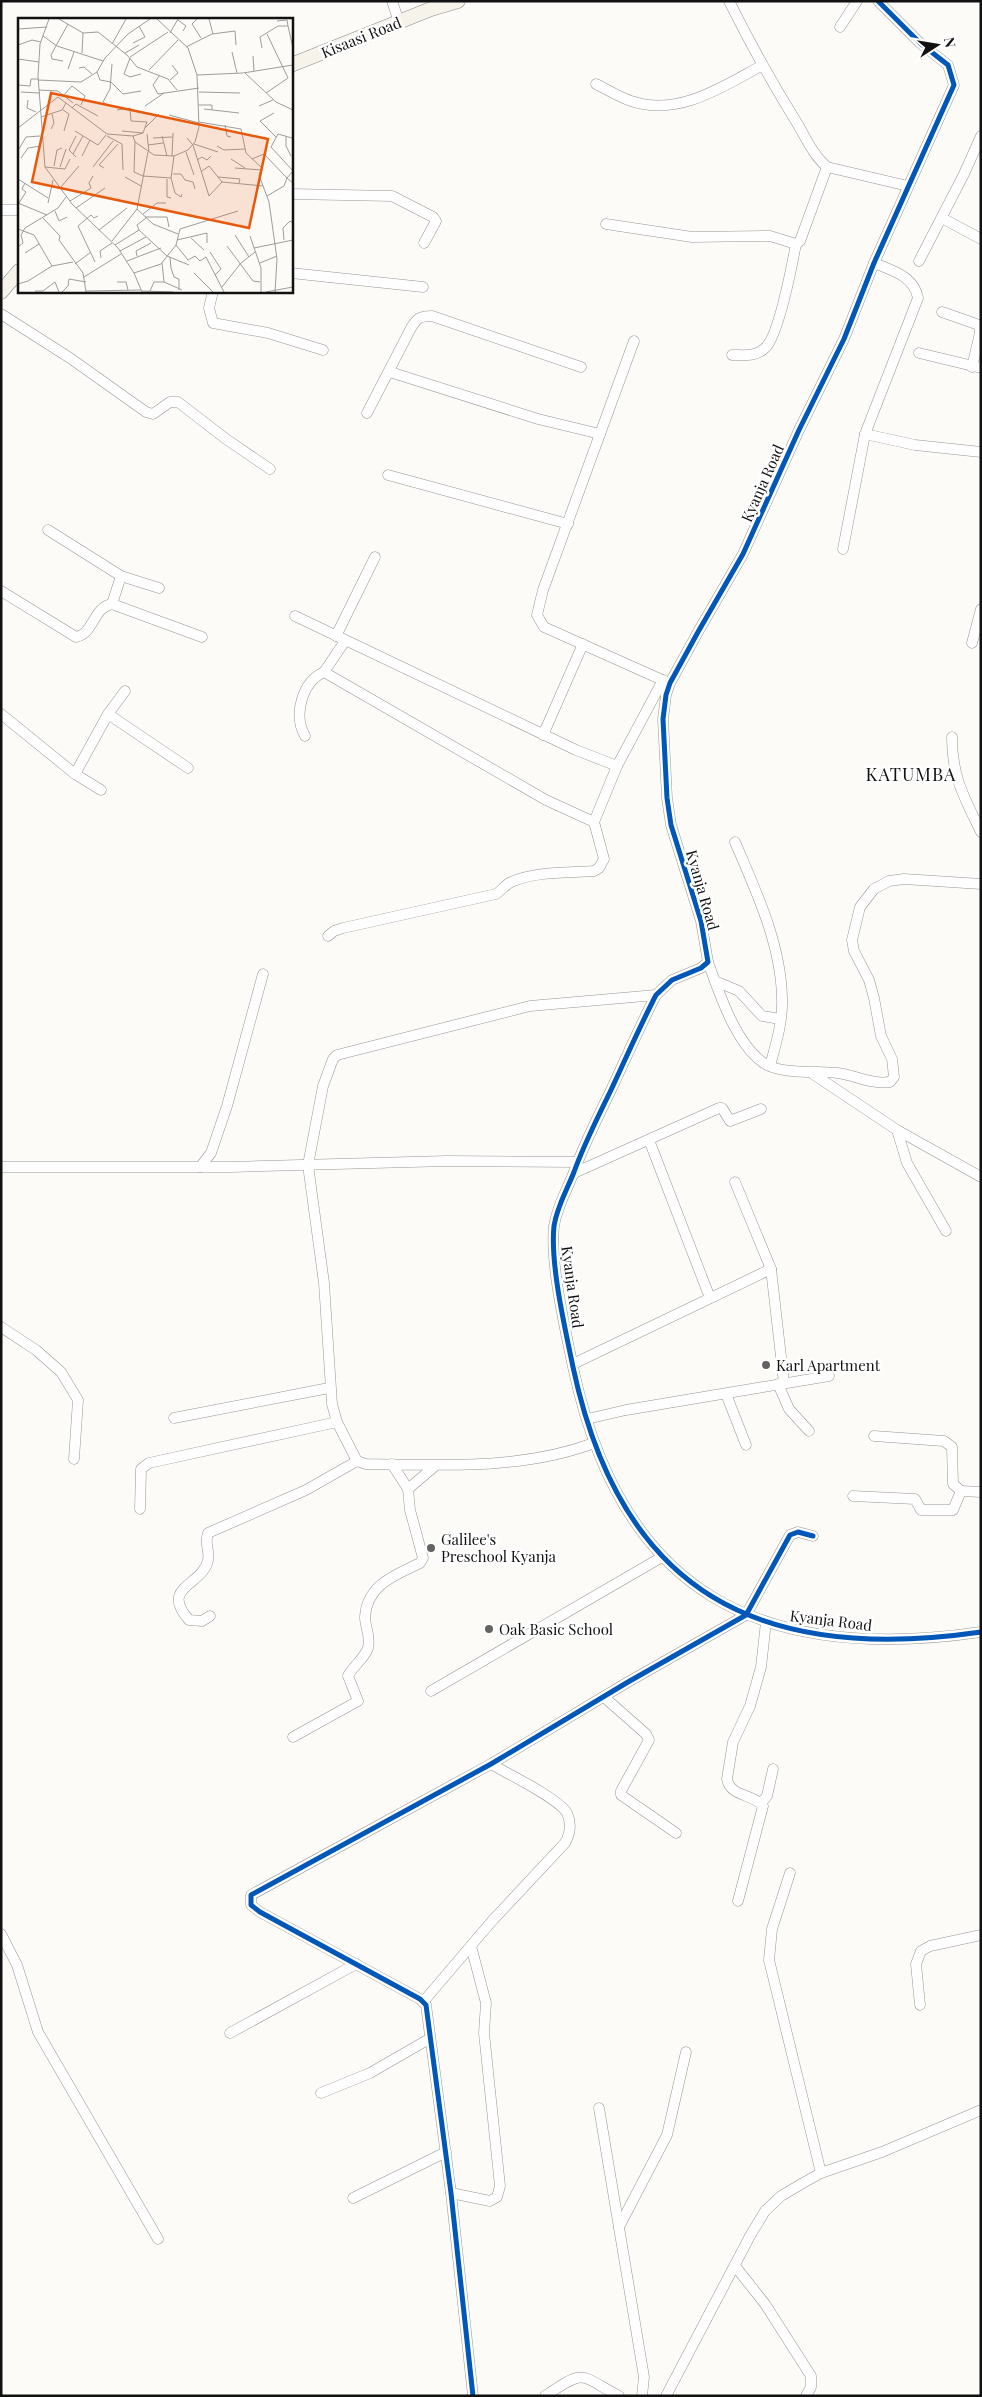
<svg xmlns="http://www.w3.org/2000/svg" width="982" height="2397" viewBox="0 0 982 2397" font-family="'Playfair Display',serif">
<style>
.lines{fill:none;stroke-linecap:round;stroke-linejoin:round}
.minor-casing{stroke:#979695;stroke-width:11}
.secondary-casing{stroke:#8d8d8b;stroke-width:15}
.minor{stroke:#fffefe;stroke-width:10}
.secondary{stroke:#f6f3eb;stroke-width:14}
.cycleway-casing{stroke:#fff;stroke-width:8}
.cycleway{stroke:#0057b8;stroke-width:5}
.poi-dot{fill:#636362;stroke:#fff;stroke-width:2}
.labels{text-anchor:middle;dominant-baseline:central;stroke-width:5;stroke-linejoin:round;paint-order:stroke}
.street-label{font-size:15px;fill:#111;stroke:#fff}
.poi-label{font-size:15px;fill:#111;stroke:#fff;text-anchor:start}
.quarter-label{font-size:18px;letter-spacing:1px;fill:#111;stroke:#fff}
.inset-road{fill:none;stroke:#9e9d9b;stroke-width:1}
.view{fill:#e8590c;fill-opacity:0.15;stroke:#e8590c;stroke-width:2.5}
.inset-edge{fill:none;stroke:#111;stroke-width:2.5}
</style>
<rect width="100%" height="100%" fill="#fcfbf7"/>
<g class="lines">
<g class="minor-casing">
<g id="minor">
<path d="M392 1 399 22"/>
<path d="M729 1C750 43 772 83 797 123 806 138 813 155 827 167L908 186"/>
<path d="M878 1 920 43 948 65 954 85 874 263 844 339 799 430 743 554 698 632 670 683 666 695 663 719 667 798 671 825 701 921 708 962 701 968 672 980 656 995C640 1026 626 1058 611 1090 598 1117 584 1144 574 1172 567 1190 557 1206 554 1226 550 1264 565 1328 573 1367 621 1594 760 1664 981 1632"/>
<path d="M840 27 857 1"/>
<path d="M596 84C608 90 619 97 631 101 678 117 722 87 761 66"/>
<path d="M291 194 392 196 433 217 436 221 424 243"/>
<path d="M1 210H19"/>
<path d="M942 218 981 239"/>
<path d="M606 224 692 237 770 236 796 244 800 241 827 167"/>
<path d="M919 261 964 174 981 136"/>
<path d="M291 273 423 287"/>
<path d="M213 291 209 308 213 323 268 333 323 350"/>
<path d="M942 312 979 325 980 333 972 367"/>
<path d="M1 314 70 358 146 412 153 414 170 402H178L226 439 270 469"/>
<path d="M634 341 543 590 537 615 544 627 669 683"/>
<path d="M919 353 981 368"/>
<path d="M732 355C744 355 756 357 765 348 779 336 792 265 796 244"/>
<path d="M390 372 538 419 600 434"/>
<path d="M367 413 411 328C417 318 420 316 432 316L581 367"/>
<path d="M865 434 915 445 981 452"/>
<path d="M388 475 568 524"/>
<path d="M48 530 121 576 159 588"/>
<path d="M843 549 865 434 918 298C914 276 893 271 874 263"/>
<path d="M1 591 76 637C94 634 93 607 112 604L202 637"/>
<path d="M112 604 121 576"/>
<path d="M295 616 576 750 617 766"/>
<path d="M336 636 375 557"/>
<path d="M972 643 981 609"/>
<path d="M324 672 345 641"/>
<path d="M1 714 75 774 101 790"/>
<path d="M108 714 188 768"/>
<path d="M543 735 583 644"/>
<path d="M305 736C293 715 302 682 324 672L546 800 594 822"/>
<path d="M952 737C952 777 964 797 981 832"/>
<path d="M75 774 108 714 125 691"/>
<path d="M735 842C756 891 781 944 782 998 783 1021 776 1044 770 1066"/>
<path d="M328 936 334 931 343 928 496 894C502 890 505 885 511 882 536 871 568 873 594 871L599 868 604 859 594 822 617 766 663 680"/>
<path d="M708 962C719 993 738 1051 769 1066 787 1074 819 1071 837 1073 855 1075 872 1085 890 1082L894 1077 892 1059 881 1036 874 998 869 980 854 951 852 940 860 907 874 889 889 881 904 879 981 884"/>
<path d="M715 981 739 991 762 1016 780 1019"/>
<path d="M813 1074 897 1130 981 1177"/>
<path d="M897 1130 907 1163 946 1231"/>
<path d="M649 1140 710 1298"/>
<path d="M1 1167H231L447 1161 577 1162"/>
<path d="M200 1167 211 1153 227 1106 263 974"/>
<path d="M574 1173 719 1108H722L730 1121 761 1109"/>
<path d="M735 1182 771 1269 784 1383"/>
<path d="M1 1327 36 1350 61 1372 78 1400 74 1459"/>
<path d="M573 1364 771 1269"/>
<path d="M778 1384 789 1409 809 1431"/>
<path d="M726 1394 746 1445"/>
<path d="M174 1418 329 1388"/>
<path d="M587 1419 626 1410 829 1376"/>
<path d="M874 1436 944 1441 952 1447 953 1484 961 1491"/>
<path d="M594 1443C522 1470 442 1465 366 1464L357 1461 337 1422 332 1404 324 1283 308 1165 323 1086 333 1059 337 1055 530 1006 656 995"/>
<path d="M408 1489 435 1466"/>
<path d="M853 1496 915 1499 921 1510H953L961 1491 981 1492"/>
<path d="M140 1509 141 1469 149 1463 337 1422"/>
<path d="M210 1616 202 1621 189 1620C159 1586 203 1586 208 1560 210 1551 204 1543 208 1533L306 1490 357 1461"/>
<path d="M431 1691 662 1557"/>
<path d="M604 1697 646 1734 649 1740 621 1791V1795L676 1833"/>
<path d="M293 1737 358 1701 348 1676C353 1666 364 1659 368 1648 371 1637 365 1627 365 1617 367 1584 396 1575 420 1563L423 1558 410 1510 408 1489 392 1464"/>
<path d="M761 1803 767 1796 773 1769"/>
<path d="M790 1873 772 1929 769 1960 821 2173"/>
<path d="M738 1901 763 1806C754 1794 730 1797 727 1779L733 1742 750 1706 761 1667 766 1622"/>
<path d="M1 1934 17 1965 38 2032 158 2239"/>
<path d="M423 2002 492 1921 565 1843C570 1834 572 1824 567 1813 558 1798 508 1774 491 1764"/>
<path d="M920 2005 916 1964 921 1951 930 1946 981 1935"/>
<path d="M230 2033 356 1964"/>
<path d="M321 2093 370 2073 429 2039"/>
<path d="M599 2108 644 2377 642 2396"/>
<path d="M451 2193 490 2201 497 2197 500 2186 484 2033 486 2003 471 1946"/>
<path d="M353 2198 446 2152"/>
<path d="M619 2227 667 2135 686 2052"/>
<path d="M735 2266 765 2304 811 2376V2387L806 2396"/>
<path d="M473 2396 451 2193 426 2005 420 1999 260 1912 251 1905V1895L491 1764 628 1682 746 1615 790 1535 798 1532 813 1536"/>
<path d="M545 2396C586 2368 579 2375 619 2396"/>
<path d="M666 2396 750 2236 765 2211 781 2196 803 2183 821 2173 882 2152 981 2110"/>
</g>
</g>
<g class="secondary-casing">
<g id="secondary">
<path d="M291 65 431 9 458 1"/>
<path d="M1 292 19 271"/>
</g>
</g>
<use href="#minor" class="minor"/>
<use href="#secondary" class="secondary"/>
<g class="cycleway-casing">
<g id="cycleway">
<path d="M878 1 920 43 948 65 954 85 874 263 844 339 799 430 743 554 698 632 670 683 666 695 663 719 667 798 671 825 701 921 708 962 701 968 672 980 656 995C640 1026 626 1058 611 1090 598 1117 584 1144 574 1172 567 1190 557 1206 554 1226 550 1264 565 1328 573 1367 621 1594 760 1664 981 1632"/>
<path d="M473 2396 451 2193 426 2005 420 1999 260 1912 251 1905V1895L491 1764 628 1682 746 1615 790 1535 798 1532 813 1536"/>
</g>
</g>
<use href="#cycleway" class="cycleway"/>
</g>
<g class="poi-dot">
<circle cx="766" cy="1365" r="5"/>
<circle cx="431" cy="1548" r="5"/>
<circle cx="489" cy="1629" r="5"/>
</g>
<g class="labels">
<g class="street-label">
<text transform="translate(361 37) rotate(-22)">Kisaasi Road</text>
<text transform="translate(762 483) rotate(-66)">Kyanja Road</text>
<text transform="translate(703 890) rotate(74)">Kyanja Road</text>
<text transform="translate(573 1287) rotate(82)">Kyanja Road</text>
<text transform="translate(831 1620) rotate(7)">Kyanja Road</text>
</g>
<g class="poi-label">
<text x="776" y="1365">Karl Apartment</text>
<text x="441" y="1539">Galilee's<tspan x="441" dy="17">Preschool Kyanja</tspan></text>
<text x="499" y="1629">Oak Basic School</text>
</g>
<g class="quarter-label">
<text x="911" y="774">KATUMBA</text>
</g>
</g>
<g transform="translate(18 18)">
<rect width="275" height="275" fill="#fcfbf7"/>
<path class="inset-road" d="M31 1 22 26 20 58 27 149 54 186 100 230 116 255 124 274M41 1 65 15 80 14 109 37 119 49 150 61 159 72M179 1 174 6 183 20M191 1 195 16M160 2 168 8 165 13M259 3 269 2 270 8M0 11 29 9M152 15 160 1M25 18 39 28 85 43M115 25 127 19 121 8M94 26 108 1M0 27 14 22 23 24M168 29 194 16 217 13 218 27M244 30 242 19 260 8H270L275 30M214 34 219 55M64 35 65 15M107 35 121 27M235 38 236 53M112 39 150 14M112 40 106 56 112 59 123 56M0 41 21 44M45 43 34 41 33 37 50 6M61 50 66 49 74 56M50 51 56 34M131 52 160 22M79 54 82 62 93 64 105 76 123 73M227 55 258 84 275 92M179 57 225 55 275 47M141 58 135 67 140 76 181 70M20 62 63 64 79 54 87 40 110 16 132 1M152 62 160 55 154 47M0 67 12 68 13 61H20M21 72 40 73 55 85M3 74 21 75M181 74 222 75M248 75 270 60 249 16M45 78 54 68 67 78 63 87M10 82 9 90 18 94M181 87H194V92M91 88 85 84 92 71 94 46M127 88 146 75M241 88 255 82M54 90 58 86 80 98M186 91 221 95M45 92 51 96 46 113M99 92 112 90 113 103 129 104 125 115 115 118M256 95 242 103 258 119M151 97 181 105M23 99 44 92 48 85M181 104 223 111 228 135 244 150 241 157 251 184 259 241 257 274M207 107 209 118 213 119M0 110 40 79 89 116 115 118 117 124 136 137 156 138 170 132 177 124 181 109 179 57 170 30 139 1M127 110 141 96M33 111 36 105 34 96M57 113 80 127 88 117M104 113 125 115M129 116 131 134M58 118 51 132 58 139M89 118 104 126 105 152M144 118 149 138M268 119V128L273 138M135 120 154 119M169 120 175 127 191 178 204 164 245 168M274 120 260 116 253 129 275 153M117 124 116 154 125 158 153 160 156 138M176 126 200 134M130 127 145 125M199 128 206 132 227 131M1 131 8 119 22 118M168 134 176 157M55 136 65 118M64 138 72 122M154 138 155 115M3 140 10 130 23 128M213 141 227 150M234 141 246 136 269 160 266 168 249 178M179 142 184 139 189 142 193 138M36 148 39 132 44 130M27 149 47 151 52 141M42 149 48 131M75 149 95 123M86 150 81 147 100 126M217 150 244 152M184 153 191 148 204 164M275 153 269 160 275 165M155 156H163L167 162 175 164 177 171M107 159 123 168M200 159 222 161 221 165M153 160 157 175 163 179 164 176M0 161 30 180M149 161V179L153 180M42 170 61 148M52 183 73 170 71 165 75 158M0 185 29 197M1 185 8 174 4 171 7 165M30 185 35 162M58 190 87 170M119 191 135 206 160 216M37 193 41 203 49 199M125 196 139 185H148M127 199H149L151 209M25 200 42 218 41 222 65 255 68 274M0 211 16 217 34 248M81 212 109 190M121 212 119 207 128 200M217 217 231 239M232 218 243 250V274M173 220 186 232M159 222 189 215V225M266 222 265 210 272 203 275 205M94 223 119 191 130 134M97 227 121 212 149 238 171 247M158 227 170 242 177 238 182 243 188 239 206 274M209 228 235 263 242 264M0 229 5 225 3 217 7 210 40 190 48 179M236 230 275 222M102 233 128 219M192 234 203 251 197 257M7 235 21 226M119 238 118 233 133 225M152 239 153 250 156 259 161 261V272M83 240 82 233 94 225M109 243 143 230M77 244 60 208 73 197 76 200 80 198M144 245 146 264M242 245 259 238M57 246 73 234M116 255 143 246 158 227 162 211 220 193M176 255 195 274M66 259 103 236M99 264H108L110 272M0 266 10 263 34 248 55 244M204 269 223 245 237 234M17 273H25L37 264 41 274M68 273 123 272M124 273 155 274M132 273 136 264H146L164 272M44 274 50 268 51 261 68 264M248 274 275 269"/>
<path class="view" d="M33 75 250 121 231 210 14 164Z"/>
<rect width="275" height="275" class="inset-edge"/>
</g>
<rect width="982" height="2397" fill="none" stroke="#111111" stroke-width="5"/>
<g transform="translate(937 45) rotate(78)" stroke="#ffffff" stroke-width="4" paint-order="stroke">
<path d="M0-4L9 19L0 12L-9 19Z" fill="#111111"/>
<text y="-8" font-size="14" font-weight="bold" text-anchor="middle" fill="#111111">N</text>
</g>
</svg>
